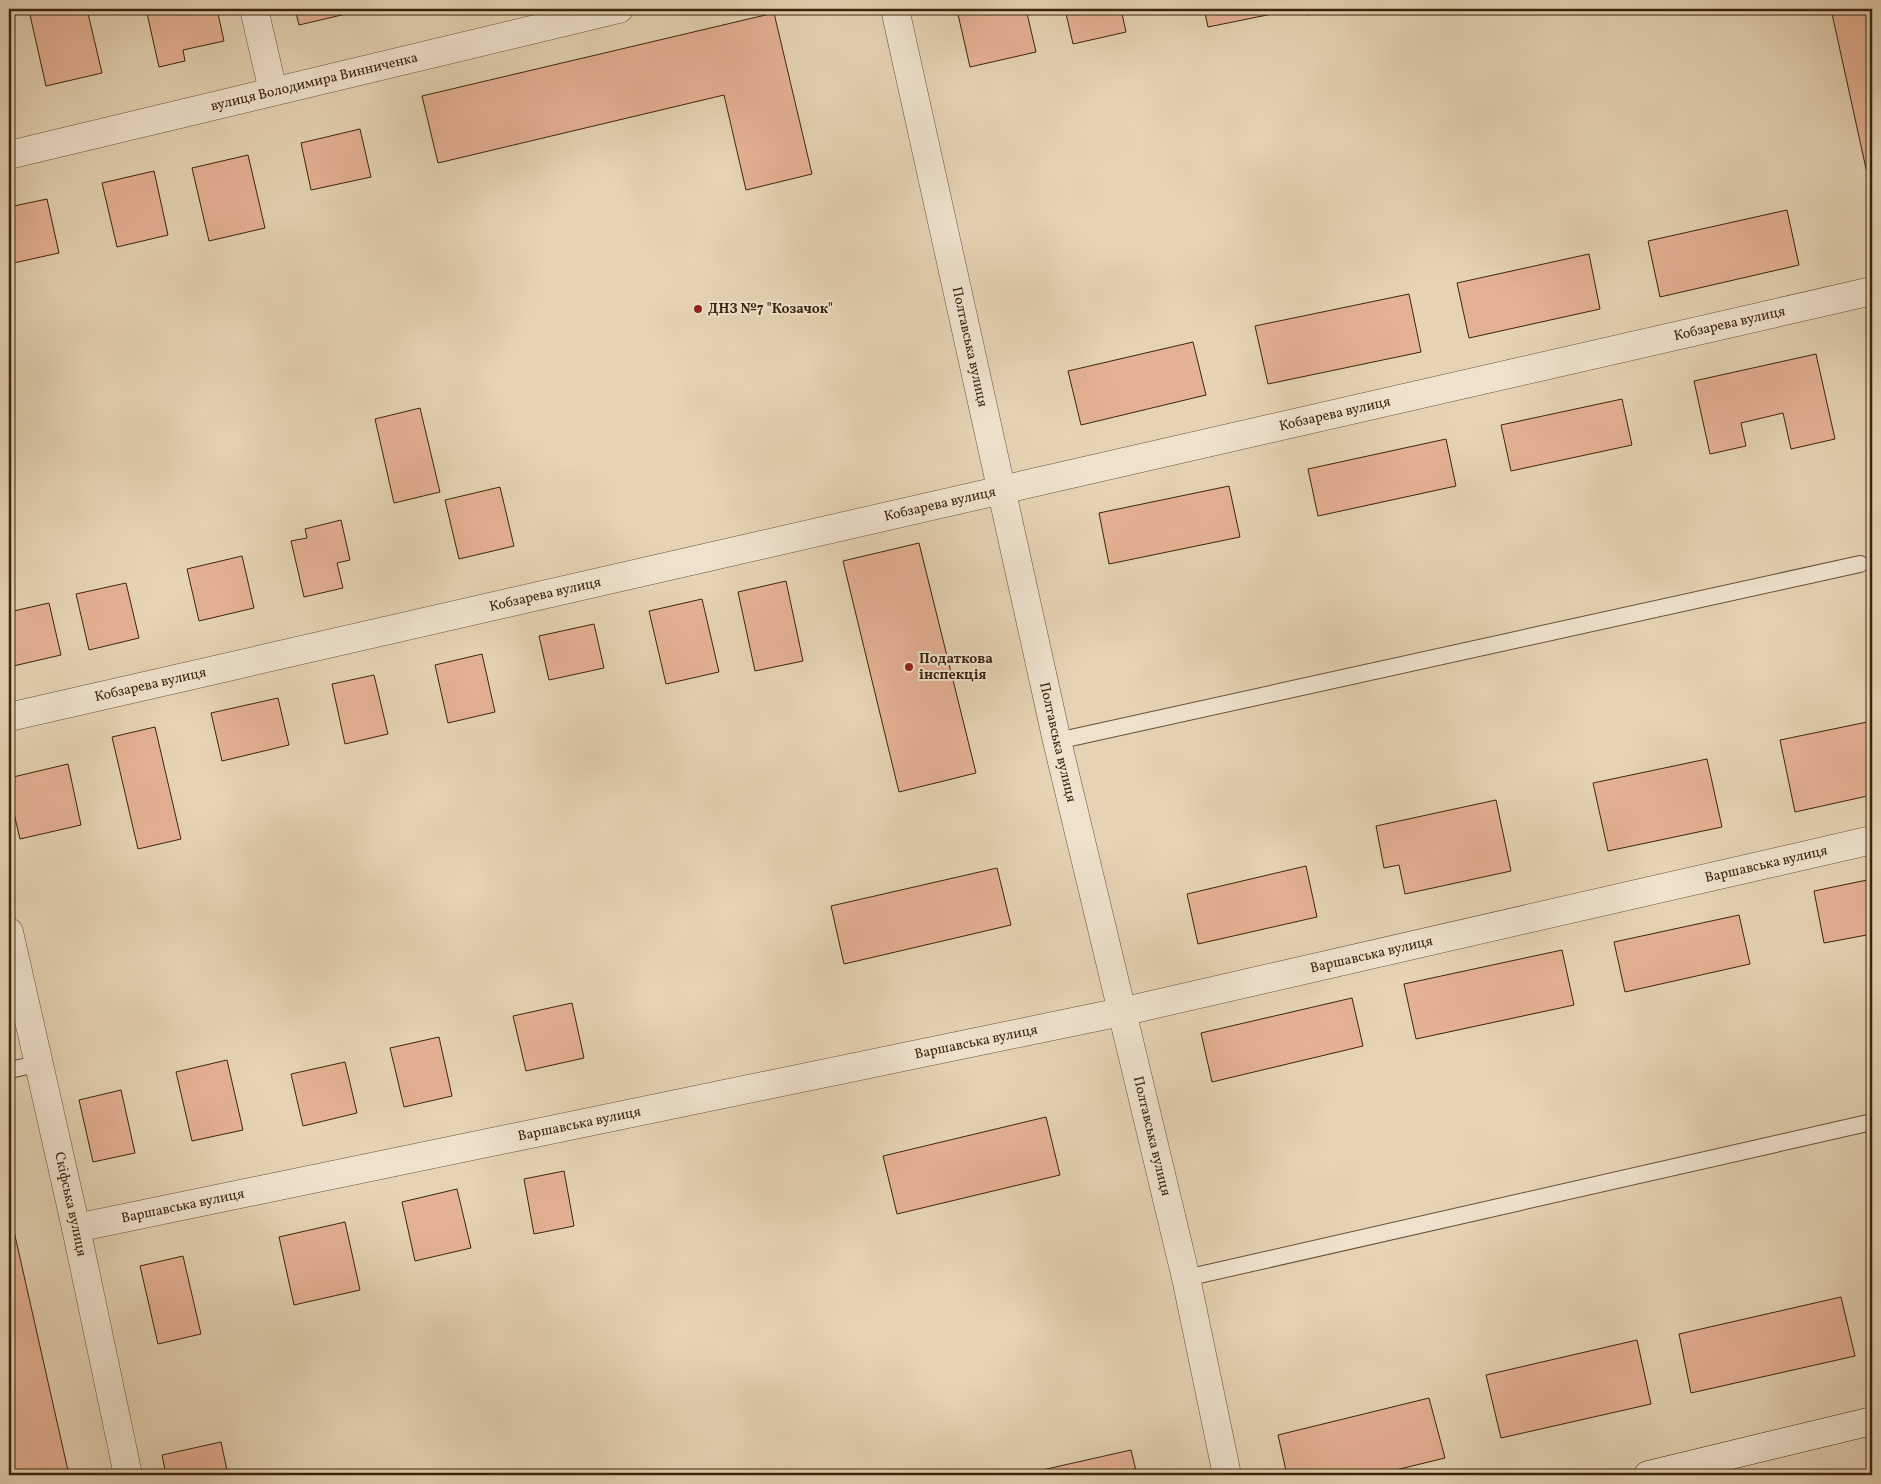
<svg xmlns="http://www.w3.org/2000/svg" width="1881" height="1484" viewBox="0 0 1881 1484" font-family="Vollkorn,serif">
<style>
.building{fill:#e5b194;stroke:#3b240c}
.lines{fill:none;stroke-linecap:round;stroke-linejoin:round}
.lane-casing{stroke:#665036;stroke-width:18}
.street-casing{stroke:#665036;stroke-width:29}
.secondary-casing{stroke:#3b240c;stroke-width:29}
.path{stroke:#3b240c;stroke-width:3;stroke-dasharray:1 2.5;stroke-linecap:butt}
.lane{stroke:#eee2ce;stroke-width:16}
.street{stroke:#eee2ce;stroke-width:28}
.secondary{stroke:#eee2ce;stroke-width:28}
.poi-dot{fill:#8f2418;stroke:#eee2ce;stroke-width:2}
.labels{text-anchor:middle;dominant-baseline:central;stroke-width:4;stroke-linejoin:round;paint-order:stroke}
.street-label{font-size:14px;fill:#3b240c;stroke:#eee2ce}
.poi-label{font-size:14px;font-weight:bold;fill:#3b240c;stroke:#eee2ce;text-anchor:start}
</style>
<rect width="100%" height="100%" fill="#e5d3b3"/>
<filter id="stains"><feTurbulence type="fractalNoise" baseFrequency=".004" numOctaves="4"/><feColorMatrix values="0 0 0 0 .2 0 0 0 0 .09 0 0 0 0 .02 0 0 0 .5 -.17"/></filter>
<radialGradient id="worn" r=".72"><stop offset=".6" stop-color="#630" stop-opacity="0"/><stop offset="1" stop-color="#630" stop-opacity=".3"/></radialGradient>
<g class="building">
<path d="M56 9H87L102 73 46 86 30 15Z"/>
<path d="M146 9H217L224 41 183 50 185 61 159 67Z"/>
<path d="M295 9H363V10L299 25Z"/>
<path d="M964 9H1026L1036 52 970 67 957 10Z"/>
<path d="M1065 9H1121L1126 32 1073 44Z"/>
<path d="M1204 9H1282V12L1208 27Z"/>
<path d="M1306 9H1333L1308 15Z"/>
<path d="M1831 9H1872V196Z"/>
<path d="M774 13 812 174 746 190 724 95 438 163 422 96Z"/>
<path d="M360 129 371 177 311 190 301 143Z"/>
<path d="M248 155 265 228 209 241 192 168Z"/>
<path d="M154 171 168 235 117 247 102 183Z"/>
<path d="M47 199 59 253 9 264V207Z"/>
<path d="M1787 210 1799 265 1660 297 1648 241Z"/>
<path d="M1589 254 1600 309 1469 338 1457 283Z"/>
<path d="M1409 294 1421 352 1268 384 1255 326Z"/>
<path d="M1193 342 1206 395 1081 425 1068 371Z"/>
<path d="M1816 354 1835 439 1791 449 1783 413 1741 423 1746 446 1710 454 1694 381Z"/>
<path d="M1622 399 1632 445 1511 471 1501 425Z"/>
<path d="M420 408 440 492 394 503 375 419Z"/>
<path d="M1446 439 1456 486 1318 516 1308 469Z"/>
<path d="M1229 486 1240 537 1109 564 1099 513Z"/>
<path d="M500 487 514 546 459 559 445 500Z"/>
<path d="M341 520 350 560 337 563 343 588 304 597 291 541 307 538 305 529Z"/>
<path d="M919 543 976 773 899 792 843 561Z"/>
<path d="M242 556 254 608 199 621 187 569Z"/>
<path d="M786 581 803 661 755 671 738 592Z"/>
<path d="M126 583 139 638 89 650 76 594Z"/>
<path d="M702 599 719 672 666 684 649 611Z"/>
<path d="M49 603 61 655 9 667V612Z"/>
<path d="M594 624 604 668 549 680 539 636Z"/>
<path d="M482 654 495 712 448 723 435 665Z"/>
<path d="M374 675 388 734 345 744 332 684Z"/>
<path d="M278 698 289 745 222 761 211 713Z"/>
<path d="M1872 721V795L1795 812 1780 740Z"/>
<path d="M155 727 181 839 138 849 112 737Z"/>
<path d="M1707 759 1722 827 1608 851 1593 783Z"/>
<path d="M68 764 81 825 20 839 9 792V778Z"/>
<path d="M1496 800 1511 871 1405 894 1399 865 1384 868 1376 826Z"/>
<path d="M1306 866 1317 917 1198 944 1187 894Z"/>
<path d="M997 868 1011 925 844 964 831 906Z"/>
<path d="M1872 879V934L1824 943 1814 891Z"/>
<path d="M1739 915 1750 964 1625 992 1614 942Z"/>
<path d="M1562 950 1574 1005 1416 1039 1404 984Z"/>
<path d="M1352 998 1363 1046 1212 1082 1201 1033Z"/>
<path d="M572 1003 584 1058 526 1071 513 1016Z"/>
<path d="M439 1037 452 1096 404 1107 390 1048Z"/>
<path d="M227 1060 243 1130 192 1141 176 1072Z"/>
<path d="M345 1062 357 1113 303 1126 291 1074Z"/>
<path d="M121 1090 135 1153 93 1162 79 1100Z"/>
<path d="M1046 1117 1060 1175 897 1214 883 1156Z"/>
<path d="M564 1171 574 1226 534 1234 524 1179Z"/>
<path d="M457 1189 471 1248 415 1261 402 1202Z"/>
<path d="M9 1209 69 1475H9Z"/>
<path d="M345 1222 360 1290 294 1305 279 1237Z"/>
<path d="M183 1256 201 1334 158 1344 140 1266Z"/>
<path d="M1841 1297 1855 1356 1691 1393 1679 1334Z"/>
<path d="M1637 1340 1651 1404 1501 1438 1486 1375Z"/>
<path d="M1429 1398 1445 1458 1375 1475H1287L1278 1435Z"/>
<path d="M221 1442 228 1475H166L162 1455Z"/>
<path d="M1131 1450 1137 1475H1020Z"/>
</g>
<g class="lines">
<g class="lane-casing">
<g id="lane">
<path d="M1057 741 1860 564"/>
<path d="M9 1070 38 1064"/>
<path d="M1186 1278 1872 1122"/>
</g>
</g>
<g class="street-casing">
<g id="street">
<path d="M254 9 273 91"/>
<path id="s1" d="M895 9 1057 741 1186 1278 1227 1475"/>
<path id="s2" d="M9 155 619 9"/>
<path id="s3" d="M9 717 1872 291"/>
<path id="s4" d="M9 932 76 1228 128 1475"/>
<path id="s5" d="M76 1228 1121 1012 1872 840"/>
</g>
</g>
<g class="secondary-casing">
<path id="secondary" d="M1648 1475 1872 1421"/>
</g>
<path class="path" d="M1862 1475 1872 1473"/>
<use href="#lane" class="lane"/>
<use href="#street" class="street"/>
<use href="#secondary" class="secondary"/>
</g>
<g class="poi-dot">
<circle cx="698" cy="309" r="5"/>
<circle cx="909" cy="667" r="5"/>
</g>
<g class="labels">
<g class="street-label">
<text stroke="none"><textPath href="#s2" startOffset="314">вулиця Володимира Винниченка</textPath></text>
<text stroke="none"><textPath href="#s3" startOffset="1765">Кобзарева вулиця</textPath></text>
<text stroke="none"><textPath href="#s1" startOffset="346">Полтавська вулиця</textPath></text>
<text stroke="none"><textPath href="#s3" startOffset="1360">Кобзарева вулиця</textPath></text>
<text stroke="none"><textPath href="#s3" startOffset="955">Кобзарева вулиця</textPath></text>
<text stroke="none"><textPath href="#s3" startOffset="550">Кобзарева вулиця</textPath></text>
<text stroke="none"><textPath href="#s3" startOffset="145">Кобзарева вулиця</textPath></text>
<text stroke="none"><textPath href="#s1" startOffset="751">Полтавська вулиця</textPath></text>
<text stroke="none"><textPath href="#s5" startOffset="1729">Варшавська вулиця</textPath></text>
<text stroke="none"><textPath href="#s5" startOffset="1324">Варшавська вулиця</textPath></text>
<text stroke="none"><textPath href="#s5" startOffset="919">Варшавська вулиця</textPath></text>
<text stroke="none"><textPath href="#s5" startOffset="514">Варшавська вулиця</textPath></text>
<text stroke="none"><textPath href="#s1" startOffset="1156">Полтавська вулиця</textPath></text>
<text stroke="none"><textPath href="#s4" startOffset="279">Скіфська вулиця</textPath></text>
<text stroke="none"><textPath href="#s5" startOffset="109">Варшавська вулиця</textPath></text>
</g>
<g class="poi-label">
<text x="708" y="309">ДНЗ №7 "Козачок"</text>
<text x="919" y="659">Податкова<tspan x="919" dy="16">інспекція</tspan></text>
</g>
</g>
<rect width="1881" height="1484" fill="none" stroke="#e5d3b3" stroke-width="30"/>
<rect x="10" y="10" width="1861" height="1464" fill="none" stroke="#3b240c" stroke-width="2.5"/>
<rect x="15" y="15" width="1851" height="1454" fill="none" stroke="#3b240c"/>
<rect width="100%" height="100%" filter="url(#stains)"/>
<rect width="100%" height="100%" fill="url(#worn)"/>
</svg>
